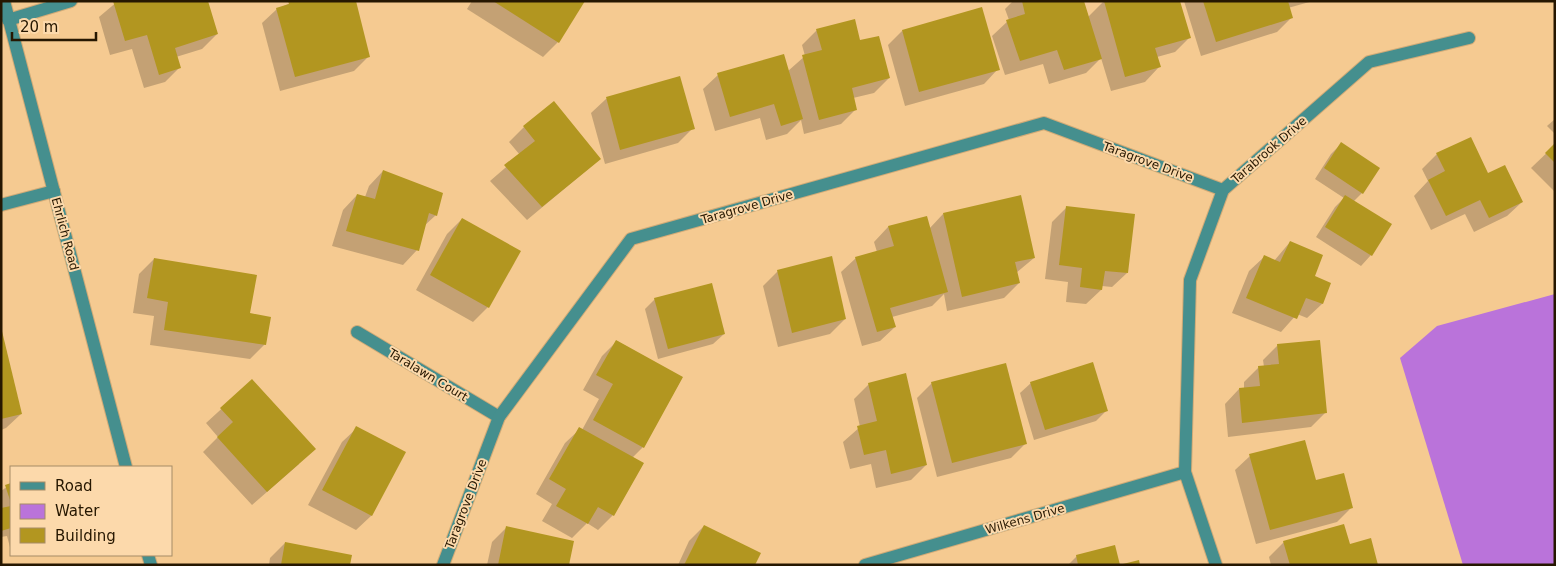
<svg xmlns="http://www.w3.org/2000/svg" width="1556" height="566" viewBox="0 0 1556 566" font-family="'DejaVu Sans',sans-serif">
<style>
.water{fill:#ba73da}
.shadow{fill:#0003}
.building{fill:#b29620}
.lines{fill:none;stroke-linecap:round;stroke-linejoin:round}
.service-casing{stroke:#d0aa77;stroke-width:14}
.minor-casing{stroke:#d0aa77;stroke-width:14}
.service{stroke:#458f8e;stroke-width:12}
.minor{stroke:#458f8e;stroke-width:12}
.labels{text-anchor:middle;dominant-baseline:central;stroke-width:4;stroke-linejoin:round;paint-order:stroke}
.street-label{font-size:12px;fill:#261701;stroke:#fcd9ab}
</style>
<rect width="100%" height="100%" fill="#f5ca91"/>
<path class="water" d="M1555 294V565H1463L1400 358 1437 326Z"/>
<g class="shadow">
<path d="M118 1 217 34 202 49 176 57 180 67 165 82 144 88 132 49 110 55 99 17Z"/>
<path d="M295 1 369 56 354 71 280 91 262 23 277 9Z"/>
<path d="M472 1H583L558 42 543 57 467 9Z"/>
<path d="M1013 1H1083L1088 17 1104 1H1179L1189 38 1175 52 1157 57 1159 67 1145 82 1111 91 1101 58 1086 73 1049 84 1043 64 1005 75 992 36 1009 20 1005 9Z"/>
<path d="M1184 1H1313L1288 8 1291 18 1277 32 1201 56Z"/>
<path d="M817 30 859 42 889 78 874 93 853 98 856 109 841 124 804 134 801 120 787 134 766 140 760 118 715 131 703 89 718 75 788 71 805 56 802 45Z"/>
<path d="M902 31 998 69 984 84 905 106 888 45Z"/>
<path d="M679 78 693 128 678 143 605 164 591 113 606 99Z"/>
<path d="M1555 119V134L1547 126Z"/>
<path d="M524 127 600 159 527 220 490 181 520 155 509 142Z"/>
<path d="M1341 144 1362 193 1354 201 1371 255 1361 266 1316 237 1335 207 1344 198 1315 179 1331 154Z"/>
<path d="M1555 145V192L1531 168Z"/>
<path d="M1437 154 1488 175 1522 202 1507 216 1474 232 1465 214 1431 230 1414 196 1428 181 1422 169Z"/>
<path d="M383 171 436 215 424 226 417 250 403 265 332 246 343 210 357 195 365 197 369 186Z"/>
<path d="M1067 207 1127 273 1112 287 1102 286 1101 290 1086 304 1066 302 1068 282 1045 279 1052 222Z"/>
<path d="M943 214 1034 258 1016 273 1019 283 1004 298 947 311 944 294 932 306 892 317 895 327 880 341 862 346 841 272 856 258 877 252 874 242 888 227 926 217 929 229Z"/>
<path d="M462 219 519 251 488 307 473 322 416 290 447 234Z"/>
<path d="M1290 242 1313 277 1330 284 1322 304 1307 318 1297 314 1281 332 1232 313 1249 271 1264 257 1274 261Z"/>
<path d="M154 259 249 314 265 344 250 359 150 345 154 316 133 313 139 274Z"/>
<path d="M778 271 845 319 830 334 778 347 763 286Z"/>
<path d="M655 299 724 334 713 344 658 359 645 309Z"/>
<path d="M1 329 21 414 6 428 1 430Z"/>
<path d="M617 341 682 378 643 447 632 458 613 515 598 530 587 523 572 538 542 521 552 504 536 494 565 443 580 429 582 430 599 399 583 390 602 356Z"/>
<path d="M1278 345 1326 412 1311 427 1228 437 1225 404 1239 389H1244V382L1259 367H1264L1263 360Z"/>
<path d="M252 381 299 464 252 505 203 452 218 437 206 423Z"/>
<path d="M932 383 1026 443 1011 458 937 477 917 398Z"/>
<path d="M1031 383 1107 410 1096 421 1034 440 1020 393Z"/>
<path d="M869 384 926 465 911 480 876 488 871 464 850 469 843 442 860 427 854 399Z"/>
<path d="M357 428 404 453 371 516 356 530 308 505 342 442Z"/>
<path d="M1250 456 1315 482 1352 507 1337 522 1256 544 1235 470Z"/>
<path d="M11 484V551L7 536 1 537V491Z"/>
<path d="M704 526 753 565H678L689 541Z"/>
<path d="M507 527 567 565H487L492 542Z"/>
<path d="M1284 542 1349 545 1377 565H1271L1269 557Z"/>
<path d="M285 543 348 565H269L270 558Z"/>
<path d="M1077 556 1118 565H1068Z"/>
</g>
<g class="building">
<path d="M113 1H208L218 34 175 48 181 68 159 75 147 35 125 41Z"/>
<path d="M288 1H356L370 57 295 77 276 8 289 4Z"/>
<path d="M493 1H585L559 43Z"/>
<path d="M1022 1H1084L1102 59 1064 70 1057 50 1020 61 1006 20 1025 14Z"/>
<path d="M1104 1H1180L1191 38 1155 48 1161 67 1125 77Z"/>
<path d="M1203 1H1288L1293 18 1216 42Z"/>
<path d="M982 7 1000 70 919 92 902 30Z"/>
<path d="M855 19 860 40 879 36 890 78 852 88 857 110 819 120 802 55 822 50 816 29Z"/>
<path d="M784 54 803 119 781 126 774 104 730 117 717 73Z"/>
<path d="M680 76 695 129 620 150 606 97Z"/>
<path d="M554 101 601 159 542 207 504 165 535 141 523 126Z"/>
<path d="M1471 137 1488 173 1505 165 1523 202 1489 218 1480 200 1446 216 1428 180 1445 171 1436 153Z"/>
<path d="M1341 142 1380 168 1363 194 1324 168Z"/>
<path d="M1555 143V163L1545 153Z"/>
<path d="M383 170 443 193 437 216 429 213 419 251 346 231 357 194 375 199Z"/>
<path d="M1021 195 1035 258 1015 262 1020 283 962 297 943 213Z"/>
<path d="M1345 195 1392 224 1372 256 1325 227Z"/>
<path d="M1066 206 1135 214 1128 273 1105 271 1102 290 1080 287 1082 268 1059 265Z"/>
<path d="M927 216 948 292 890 308 896 327 877 332 855 257 894 246 888 226Z"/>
<path d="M462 218 521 251 489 308 430 275Z"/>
<path d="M1290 241 1323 255 1315 276 1331 283 1323 304 1306 298 1297 319 1246 298 1264 255 1280 262Z"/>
<path d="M832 256 846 319 792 333 777 270Z"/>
<path d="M154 258 257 275 250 313 271 317 266 345 164 330 168 302 147 298Z"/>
<path d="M712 283 725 334 668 349 654 298Z"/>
<path d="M1 327 22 414 1 419Z"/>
<path d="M616 340 683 377 644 448 593 420 613 384 596 375Z"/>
<path d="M1320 340 1327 413 1242 423 1239 388 1260 386 1258 366 1279 364 1277 344Z"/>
<path d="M1093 362 1108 411 1045 430 1030 382Z"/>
<path d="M1006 363 1027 444 952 463 931 382Z"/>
<path d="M906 373 927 465 891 474 886 450 864 455 857 426 877 421 868 383Z"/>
<path d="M252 379 316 449 267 492 217 437 233 422 220 408Z"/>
<path d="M356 426 406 452 372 516 322 490Z"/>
<path d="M579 427 644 463 614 516 598 507 588 524 556 506 566 489 549 479Z"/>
<path d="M1305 440 1316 480 1344 473 1353 508 1270 530 1249 454Z"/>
<path d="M11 483V503L5 485Z"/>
<path d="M11 506V528L1 531V508Z"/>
<path d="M1344 524 1350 544 1371 538 1378 565H1290L1283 541Z"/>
<path d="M704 525 761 553 755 565H684Z"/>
<path d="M506 526 574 541 569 565H498Z"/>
<path d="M285 542 352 555 350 565H281Z"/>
<path d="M1115 545 1120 565H1078L1076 555Z"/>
<path d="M1139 560 1140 565H1123V564Z"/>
</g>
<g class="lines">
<g class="service-casing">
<path id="service" d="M8 20 71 1"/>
</g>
<g class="minor-casing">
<g id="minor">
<path d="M4 1 126 467"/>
<path d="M1 205 54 191"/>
<path d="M357 332 499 417"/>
<path d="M148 555 151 565"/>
<path d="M443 565 499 417 631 239 1044 123 1223 190"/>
<path d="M865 565 1185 472"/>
<path d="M1216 565 1185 472 1190 280 1223 190 1369 62 1469 38"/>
</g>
</g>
<use href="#service" class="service"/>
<use href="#minor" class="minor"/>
</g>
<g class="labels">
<g class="street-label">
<text transform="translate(1269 150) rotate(-41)">Tarabrook Drive</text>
<text transform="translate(1148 162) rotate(20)">Taragrove Drive</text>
<text transform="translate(747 207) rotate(-16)">Taragrove Drive</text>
<text transform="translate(65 234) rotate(75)">Ehrlich Road</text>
<text transform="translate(428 375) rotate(31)">Taralawn Court</text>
<text transform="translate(466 504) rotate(-69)">Taragrove Drive</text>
<text transform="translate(1025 519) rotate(-16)">Wilkens Drive</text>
</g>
</g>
<rect width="1556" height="566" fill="none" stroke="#261701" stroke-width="5"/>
<rect x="10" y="466" width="162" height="90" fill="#fcd9ab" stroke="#a68b67"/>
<rect x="20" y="482" width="25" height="8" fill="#458f8e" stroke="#a68b67"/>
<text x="55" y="491" font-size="15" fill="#261701">Road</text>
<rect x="20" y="504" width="25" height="15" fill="#ba73da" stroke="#a68b67"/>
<text x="55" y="516" font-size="15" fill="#261701">Water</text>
<rect x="20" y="528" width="25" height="15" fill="#b29620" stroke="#a68b67"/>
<text x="55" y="541" font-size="15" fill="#261701">Building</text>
<path d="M12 32v8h84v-8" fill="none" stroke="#261701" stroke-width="2.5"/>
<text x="20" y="32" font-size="15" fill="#261701" stroke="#fcd9ab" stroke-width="4" paint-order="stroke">20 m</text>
</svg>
